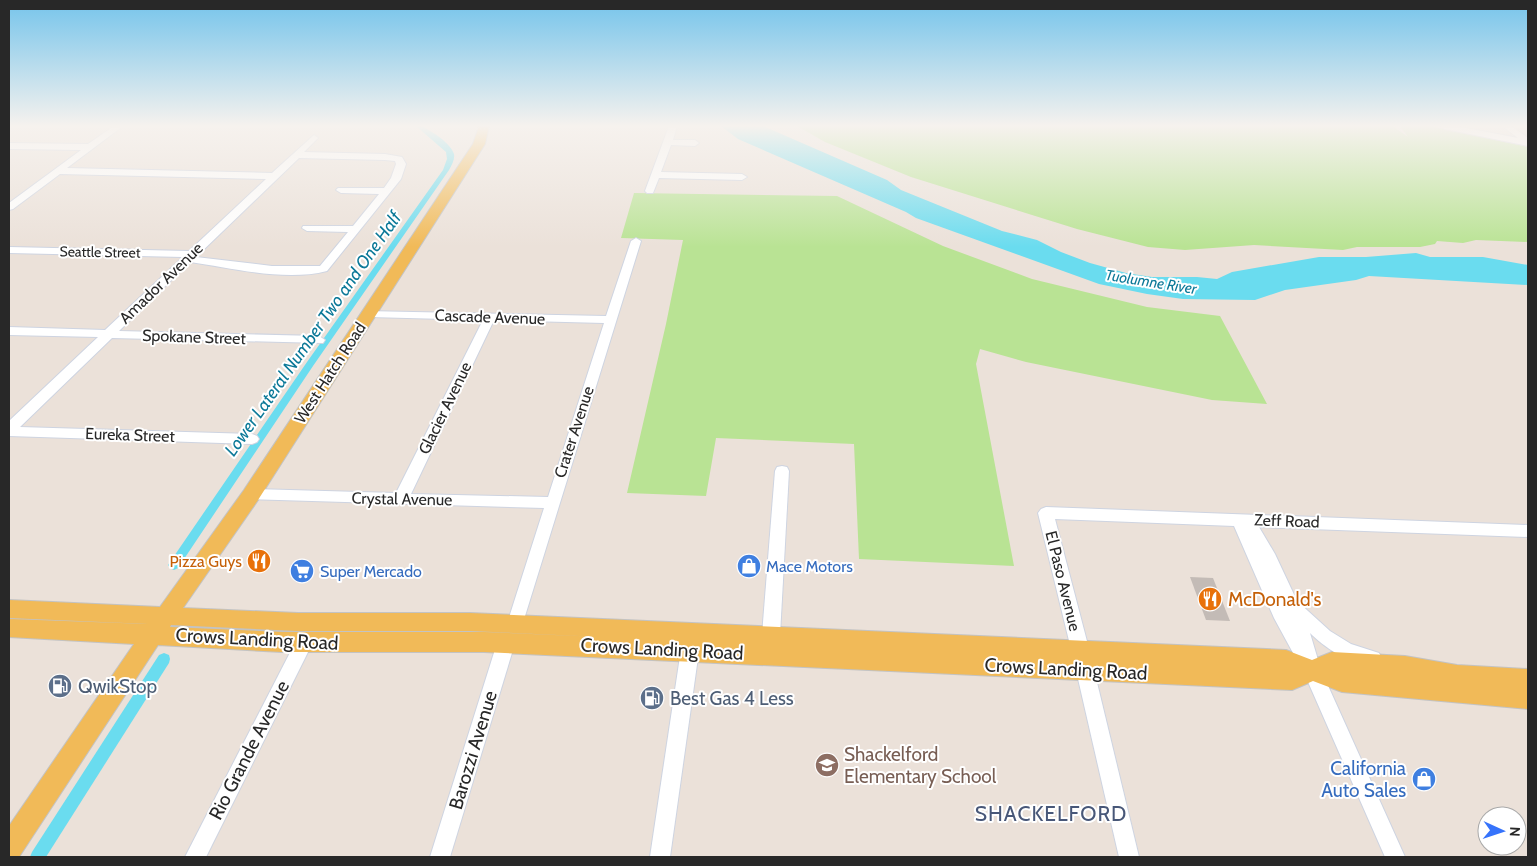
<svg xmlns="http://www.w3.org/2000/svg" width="1537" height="866" viewBox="0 0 1537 866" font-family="Cabin,sans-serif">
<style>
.green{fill:#b9e394}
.water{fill:#6adcef}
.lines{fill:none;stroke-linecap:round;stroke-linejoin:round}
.canal{fill:#6adcef;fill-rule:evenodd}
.building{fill:#c3bbb6}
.minor-casing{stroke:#ced4e1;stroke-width:2}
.major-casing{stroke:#c3c3c3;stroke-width:2}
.minor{fill:#fff;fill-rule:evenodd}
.major{fill:#f1ba58;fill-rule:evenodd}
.labels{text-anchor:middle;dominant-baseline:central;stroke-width:4;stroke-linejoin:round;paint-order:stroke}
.far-street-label{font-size:14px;fill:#282828;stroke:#fff}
.far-water-label{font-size:15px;font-style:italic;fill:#0c7998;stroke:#fff}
.street-label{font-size:16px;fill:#282828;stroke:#fff}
.food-label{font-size:16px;fill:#c56008;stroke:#fff;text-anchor:end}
.shop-label{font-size:16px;fill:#366cbe;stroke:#fff;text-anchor:start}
.water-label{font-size:18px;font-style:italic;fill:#0c7998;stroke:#fff}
.near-food-label{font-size:19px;fill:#c56008;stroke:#fff;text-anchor:start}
.near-street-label{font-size:19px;fill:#282828;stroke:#fff}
.near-service-label{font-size:19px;fill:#4e5e75;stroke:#fff;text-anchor:start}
.near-education-label{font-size:19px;fill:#785e54;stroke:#fff;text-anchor:start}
.near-shop-label{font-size:19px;fill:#366cbe;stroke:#fff;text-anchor:end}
.near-neighbourhood-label{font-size:21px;letter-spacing:1px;fill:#485778;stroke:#fff}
</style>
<rect width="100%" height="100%" fill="#ebe1d9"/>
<g class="green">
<path d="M797 126H1393L1408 137 1401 128V126H1429L1528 147V242L1476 240 1463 243 1437 241 1435 244 1420 247H1357L1343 250 1254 245 1185 250 1148 247 1077 229 911 177 825 142Z"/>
<path d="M634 193 837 196 943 246 1032 279 1147 307 1220 316 1267 404 1212 400 1026 362 980 349 976 364 1014 566 859 559 854 444 716 438 706 496 627 493 666 324 683 240 621 238Z"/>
</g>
<path class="water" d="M721 126H763L887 180 901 190 1002 231 1037 240 1061 252 1090 263 1126 273 1152 277H1197L1217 279 1232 272 1319 257H1366L1416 253 1430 257H1483L1528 265V285L1369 276 1356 280 1285 290 1255 300 1183 299 1147 294 1099 284 916 218 906 212 738 139Z"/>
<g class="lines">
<g class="canal">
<path d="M416 126H422C432 132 450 142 454 154 455 159 452 165 449 170L313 366 178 568 174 570 170 568 168 565 170 562 307 362 443 170 447 159 446 152Z"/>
<path d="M164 653 169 655 170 659 169 663 46 857H30L32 852 159 655Z"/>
</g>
</g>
<path class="building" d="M1190 577 1213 578 1230 621 1206 620Z"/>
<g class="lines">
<g class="minor-casing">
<g id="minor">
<path d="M114 126H123L67 168 272 173 314 135 318 138 304 152 385 154 402 157 406 164 401 179 327 271C285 282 232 268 190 262L119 331 319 336 325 340 323 343 112 338 20 427 252 434 257 436 259 439 257 442 252 444 9 436V421L98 337 9 335V327L105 330 183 257 9 253V247L189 251 266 179 60 174 13 209 9 210V203L81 150 9 149V143L88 144ZM299 158 385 160 395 161 396 164 391 178 384 188H338L336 190 341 193 379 194 353 226H303L302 228 307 231 348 232 320 266H272L196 257Z"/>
<path d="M669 126H677L673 140H695L699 143 695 146 671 145 661 172 742 174 747 177 742 180 659 178 653 193H647L645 191Z"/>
<path d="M1441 126H1456L1518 138 1502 126H1511L1528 138V146L1445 129Z"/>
<path d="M636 238 641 241 521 629 515 631 509 629 507 624 544 508 246 499 244 495 246 491 251 489 396 493 483 320 369 317 365 315 363 313 365 311 606 316 631 241ZM494 320 604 323 548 497 411 494Z"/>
<path d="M782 466 787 467 789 471 780 635 777 640 771 642 765 640 762 635 775 471 777 467Z"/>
<path d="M1046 507 1528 525V537L1259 527 1275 554 1297 601 1330 631 1351 644 1379 653 1382 658 1379 663C1358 671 1325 648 1310 633L1321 670 1405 857H1385L1305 675 1274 618 1234 526 1055 519 1089 649 1086 654 1080 657 1074 654 1071 649 1038 513 1041 509Z"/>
<path d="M304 634 310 637 313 642 206 857H185L298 637Z"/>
<path d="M506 635 512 638 515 643 450 857H430L497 643 500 638Z"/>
<path d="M691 635 697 638 700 643 670 857H650L682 643 685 638Z"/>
<path d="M1085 662 1091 664 1094 670 1139 857H1119L1076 670 1079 664Z"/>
</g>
</g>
<g class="major-casing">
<path id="major" d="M479 126H489L485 144 258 500 183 608 298 613H470L1286 650 1312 660 1332 652 1405 656 1457 665 1528 669V709L1342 692 1313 681 1292 690 484 652H282L158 645 19 857H9V826L134 644 9 637V619L148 624 9 618V600L160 607 244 490 473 144ZM171 625 298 631H470L601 637 484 632H282L170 627Z"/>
</g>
<use href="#minor" class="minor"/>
<use href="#major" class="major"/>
</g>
<linearGradient id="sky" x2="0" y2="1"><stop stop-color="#75c4eb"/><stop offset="0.51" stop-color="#f6f2ee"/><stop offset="1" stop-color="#f6f2ee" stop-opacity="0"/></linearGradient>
<rect width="1537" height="247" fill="url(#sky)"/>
<defs>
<g id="restaurant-disc" transform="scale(1.25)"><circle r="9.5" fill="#e8710a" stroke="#fff"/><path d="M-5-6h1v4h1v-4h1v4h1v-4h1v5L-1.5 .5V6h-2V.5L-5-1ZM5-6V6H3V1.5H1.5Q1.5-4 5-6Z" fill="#fff"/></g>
<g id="shop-disc" transform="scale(1.25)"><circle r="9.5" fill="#3f7fe0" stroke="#fff"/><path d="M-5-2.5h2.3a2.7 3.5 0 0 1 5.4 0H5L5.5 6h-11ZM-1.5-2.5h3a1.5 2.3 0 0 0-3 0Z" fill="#fff"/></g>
<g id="supermarket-disc" transform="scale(1.25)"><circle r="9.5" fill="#3f7fe0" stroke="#fff"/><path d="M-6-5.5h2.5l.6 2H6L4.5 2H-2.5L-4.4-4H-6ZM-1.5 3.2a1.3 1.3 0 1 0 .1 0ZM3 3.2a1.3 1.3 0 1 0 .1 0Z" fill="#fff"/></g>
<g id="fuel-disc" transform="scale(1.25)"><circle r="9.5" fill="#5c6f8a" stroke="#fff"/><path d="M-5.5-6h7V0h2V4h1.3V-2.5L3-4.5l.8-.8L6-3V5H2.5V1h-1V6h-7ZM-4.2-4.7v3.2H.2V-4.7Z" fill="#fff"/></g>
<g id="school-disc" transform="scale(1.25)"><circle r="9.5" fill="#8d6e63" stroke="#fff"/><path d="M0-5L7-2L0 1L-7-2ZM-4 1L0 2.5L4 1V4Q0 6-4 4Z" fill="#fff"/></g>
</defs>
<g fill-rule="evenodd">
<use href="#restaurant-disc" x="259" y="561"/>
<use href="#shop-disc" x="749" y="566"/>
<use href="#supermarket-disc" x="302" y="571"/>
<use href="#restaurant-disc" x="1210" y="599"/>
<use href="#fuel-disc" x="60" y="686"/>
<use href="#fuel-disc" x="652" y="698"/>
<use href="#school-disc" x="827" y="765"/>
<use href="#shop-disc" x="1424" y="779"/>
</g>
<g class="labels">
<g class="far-street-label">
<text transform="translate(100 252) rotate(1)">Seattle Street</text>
</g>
<g class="far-water-label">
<text transform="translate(1151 282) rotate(9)">Tuolumne River</text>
</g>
<g class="street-label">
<text transform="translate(161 283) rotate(-44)">Amador Avenue</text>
<text transform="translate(490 317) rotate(2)">Cascade Avenue</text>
<text transform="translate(194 337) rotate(2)">Spokane Street</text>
<text transform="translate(330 373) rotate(-57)">West Hatch Road</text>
<text transform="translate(445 408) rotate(-64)">Glacier Avenue</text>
<text transform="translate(574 432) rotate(-72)">Crater Avenue</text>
<text transform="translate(130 435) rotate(2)">Eureka Street</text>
<text transform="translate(402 499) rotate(1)">Crystal Avenue</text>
<text transform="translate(1287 521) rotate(2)">Zeff Road</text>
<text transform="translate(1063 581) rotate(76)">El Paso Avenue</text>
</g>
<g class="food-label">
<text x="242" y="561">Pizza Guys</text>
</g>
<g class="shop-label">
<text x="766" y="566">Mace Motors</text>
<text x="320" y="571">Super Mercado</text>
</g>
<g class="water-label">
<text transform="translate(313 334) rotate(-55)">Lower Lateral Number Two and One Half</text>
</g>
<g class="near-food-label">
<text x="1228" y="599">McDonald's</text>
</g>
<g class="near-street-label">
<text transform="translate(257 639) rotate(3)">Crows Landing Road</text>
<text transform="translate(662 649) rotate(3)">Crows Landing Road</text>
<text transform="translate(1066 669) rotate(3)">Crows Landing Road</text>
<text transform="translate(249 750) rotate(-63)">Rio Grande Avenue</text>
<text transform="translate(473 750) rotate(-73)">Barozzi Avenue</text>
</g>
<g class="near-service-label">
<text x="78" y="686">QwikStop</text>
<text x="670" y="698">Best Gas 4 Less</text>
</g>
<g class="near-education-label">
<text x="844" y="754">Shackelford<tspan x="844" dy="22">Elementary School</tspan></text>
</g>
<g class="near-shop-label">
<text x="1406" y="768">California<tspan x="1406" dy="22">Auto Sales</tspan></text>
</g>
<g class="near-neighbourhood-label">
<text x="1051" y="813">SHACKELFORD</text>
</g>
</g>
<rect width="1537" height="866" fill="none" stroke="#282828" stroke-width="20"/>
<g transform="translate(1502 831) rotate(93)"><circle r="24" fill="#ffffff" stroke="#a9a9a9"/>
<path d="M0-4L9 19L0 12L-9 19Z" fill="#3673fb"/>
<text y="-8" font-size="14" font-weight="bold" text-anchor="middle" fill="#282828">N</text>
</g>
</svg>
